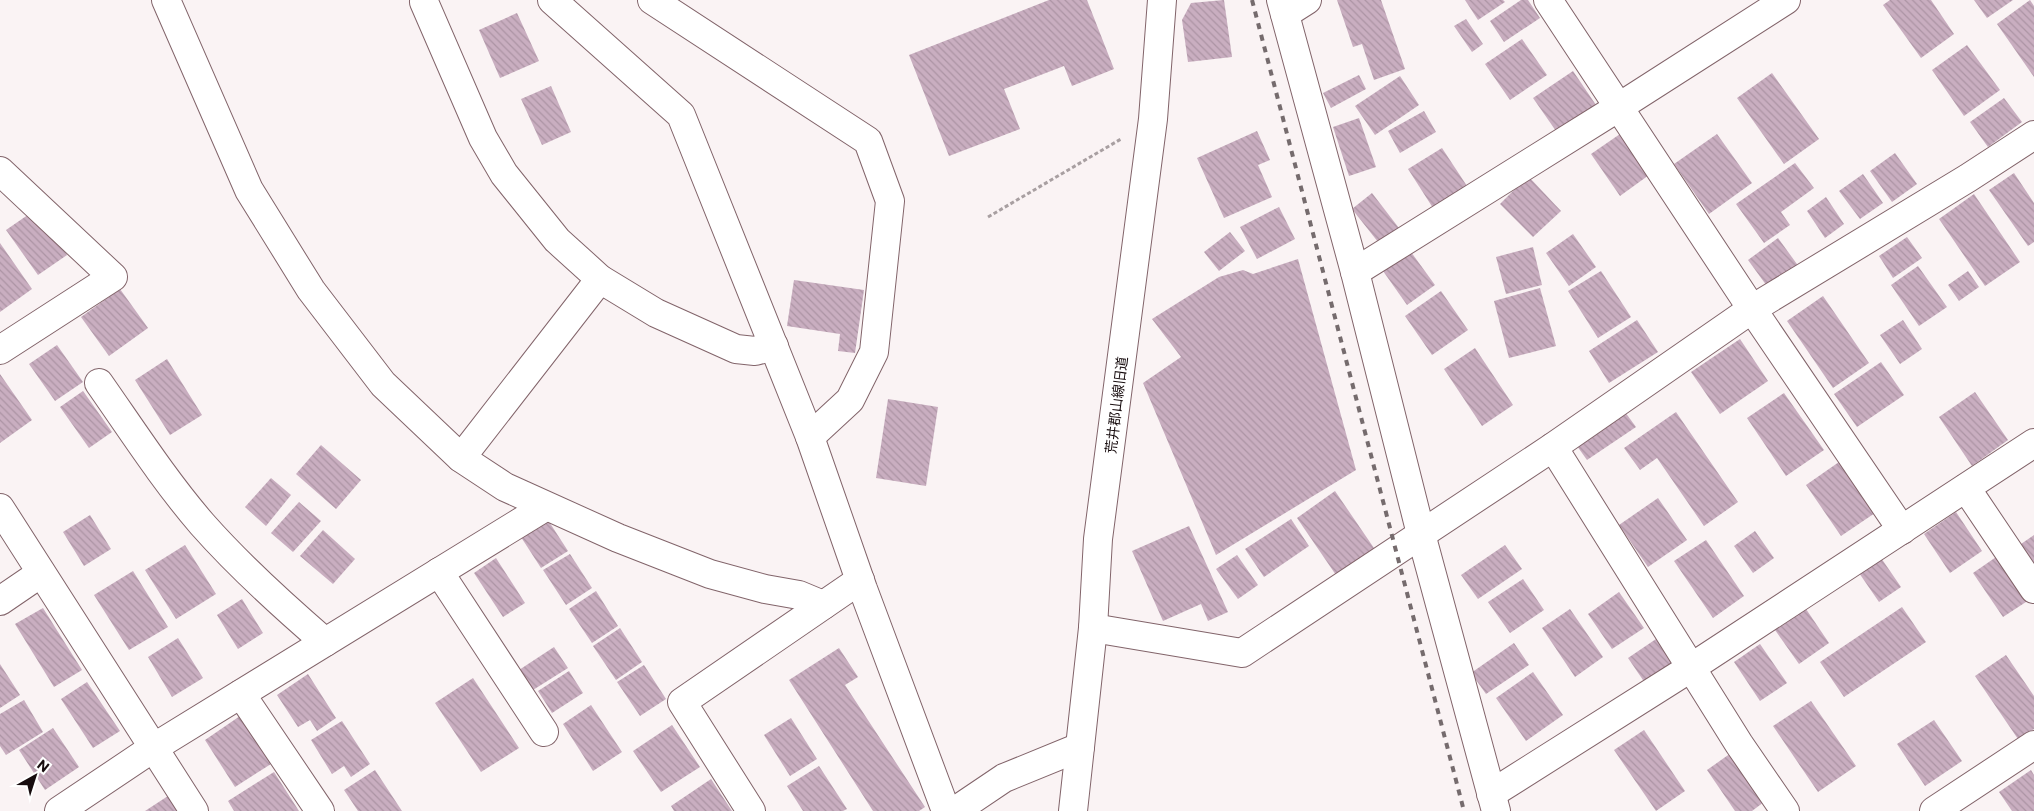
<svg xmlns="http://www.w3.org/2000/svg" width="2034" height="811" viewBox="0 0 2034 811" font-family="Commissioner,'Noto Sans JP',sans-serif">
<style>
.building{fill:url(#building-back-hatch)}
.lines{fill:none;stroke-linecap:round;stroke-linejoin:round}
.minor-casing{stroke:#82646a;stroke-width:30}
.path{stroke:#a89fa1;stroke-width:3;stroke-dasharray:4 2.5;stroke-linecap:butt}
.minor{stroke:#fff;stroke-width:28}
.rail{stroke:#756b6d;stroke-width:4;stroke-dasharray:6 6;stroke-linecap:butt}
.labels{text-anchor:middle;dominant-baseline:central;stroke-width:4;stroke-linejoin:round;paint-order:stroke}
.street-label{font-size:14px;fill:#170c0e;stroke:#fff}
</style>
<defs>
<pattern id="building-back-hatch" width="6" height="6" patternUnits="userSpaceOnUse" patternTransform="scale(1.25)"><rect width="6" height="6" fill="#c9aec0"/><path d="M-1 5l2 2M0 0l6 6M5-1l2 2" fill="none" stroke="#ac94a4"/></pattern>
</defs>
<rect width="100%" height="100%" fill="#faf3f4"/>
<g class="building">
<path d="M1049 0H1087L1114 69 1072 86 1064 66 1004 89 1020 129 949 156 909 55Z"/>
<path d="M1224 0 1232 57 1188 62 1182 20 1191 3Z"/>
<path d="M1337 0H1381L1405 69 1374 80 1362 44 1353 47Z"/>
<path d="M1465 0H1503L1505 2 1478 20Z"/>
<path d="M1521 0H1528L1540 18 1504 42 1490 21Z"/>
<path d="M1890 0H1931L1954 34 1921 58 1883 5Z"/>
<path d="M1974 0H2013L1987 18Z"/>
<path d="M2030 0 2034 6V77L1997 24Z"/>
<path d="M517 13 539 61 500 78 479 30Z"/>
<path d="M1466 19 1483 44 1472 52 1454 26Z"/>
<path d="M1522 39 1547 75 1510 100 1485 64Z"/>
<path d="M1967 45 2000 90 1964 116 1932 70Z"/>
<path d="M1573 71 1596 105 1556 131 1533 98Z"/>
<path d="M1772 73 1819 139 1784 164 1737 98Z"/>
<path d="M1359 75 1366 89 1331 108 1323 93Z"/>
<path d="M1400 76 1419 105 1375 135 1355 106Z"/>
<path d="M551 86 571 132 542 145 521 99Z"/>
<path d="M2004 98 2022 122 1988 147 1970 122Z"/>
<path d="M1424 111 1436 132 1400 153 1388 131Z"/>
<path d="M1359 118 1376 167 1349 176 1333 127Z"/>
<path d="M1257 131 1270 160 1258 165 1272 197 1224 218 1197 158Z"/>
<path d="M1620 134 1649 175 1620 196 1591 154Z"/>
<path d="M1717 134 1752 183 1709 214 1674 164Z"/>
<path d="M1442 148 1467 186 1433 208 1408 169Z"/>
<path d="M1895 153 1917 184 1892 202 1870 171Z"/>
<path d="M1795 163 1814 188 1781 212 1790 225 1764 243 1736 204Z"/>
<path d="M2014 173 2034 203V242L2028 246 1989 190Z"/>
<path d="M1863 174 1883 203 1860 219 1839 191Z"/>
<path d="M1528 176 1561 211 1533 237 1500 204Z"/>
<path d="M1372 193 1402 232 1382 247 1352 209Z"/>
<path d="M1974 194 2020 262 1985 286 1939 219Z"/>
<path d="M1826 197 1844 224 1825 238 1807 211Z"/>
<path d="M1279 207 1295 239 1257 259 1240 227Z"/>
<path d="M35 210 67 255 38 275 6 230Z"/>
<path d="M1230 232 1245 251 1219 271 1204 252Z"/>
<path d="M1573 234 1596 267 1569 286 1546 253Z"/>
<path d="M1907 237 1922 258 1893 278 1879 256Z"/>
<path d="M1778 238 1802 271 1772 293 1748 260Z"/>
<path d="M0 243 32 289 0 312Z"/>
<path d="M1533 247 1542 285 1506 294 1496 257Z"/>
<path d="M1411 252 1435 285 1407 305 1383 271Z"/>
<path d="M1298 259 1356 470 1216 555 1143 383 1181 357 1152 319 1219 277 1243 270 1253 274Z"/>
<path d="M1918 266 1947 307 1919 326 1891 285Z"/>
<path d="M1601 271 1631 317 1598 338 1568 291Z"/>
<path d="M1968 271 1979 287 1959 301 1948 285Z"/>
<path d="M794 280 864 290 855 353 838 351 840 334 787 326Z"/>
<path d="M1540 288 1556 346 1509 358 1494 301Z"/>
<path d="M120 289 148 328 109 356 81 317Z"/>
<path d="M1441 291 1468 330 1432 355 1405 316Z"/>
<path d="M1823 296 1869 363 1833 388 1787 321Z"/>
<path d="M1637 320 1658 352 1609 383 1589 351Z"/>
<path d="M1903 320 1922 349 1900 364 1880 335Z"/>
<path d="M1740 339 1768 381 1720 414 1691 372Z"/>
<path d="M57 345 83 382 55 401 29 364Z"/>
<path d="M1475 348 1513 405 1482 426 1444 369Z"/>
<path d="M167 359 202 415 170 435 135 380Z"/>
<path d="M1881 362 1904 395 1857 427 1834 394Z"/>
<path d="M0 374 32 420 0 443Z"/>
<path d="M83 391 112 432 89 448 60 407Z"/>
<path d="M1975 392 2008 440 1972 466 1939 417Z"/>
<path d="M1784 393 1824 450 1786 476 1747 418Z"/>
<path d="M888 399 938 407 926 486 876 478Z"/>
<path d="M1625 412 1636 427 1587 460 1577 446Z"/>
<path d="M1676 412 1738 502 1704 526 1657 458 1640 470 1624 448Z"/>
<path d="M321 445 361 480 336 509 296 474Z"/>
<path d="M1839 462 1875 513 1841 536 1806 485Z"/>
<path d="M271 478 291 495 266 526 245 507Z"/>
<path d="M1335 491 1376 551 1338 578 1297 518Z"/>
<path d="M1658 498 1687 540 1648 567 1619 525Z"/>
<path d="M299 502 321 521 293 552 271 533Z"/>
<path d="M1956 512 1982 551 1950 573 1924 534Z"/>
<path d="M90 515 111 549 84 566 63 532Z"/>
<path d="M546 517 568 551 541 568 519 534Z"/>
<path d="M1291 519 1309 546 1264 577 1245 549Z"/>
<path d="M1189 526 1228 612 1208 621 1201 604 1163 621 1132 551Z"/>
<path d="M323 530 355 559 333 584 300 556Z"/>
<path d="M1755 531 1774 558 1753 573 1734 546Z"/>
<path d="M2034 535V563L2021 544Z"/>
<path d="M1706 540 1744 596 1713 618 1674 561Z"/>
<path d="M185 545 216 594 176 619 145 570Z"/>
<path d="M1505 545 1522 569 1478 599 1461 575Z"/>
<path d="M570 554 592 588 566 605 543 570Z"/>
<path d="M1237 555 1258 585 1238 599 1216 569Z"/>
<path d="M1879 555 1901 587 1879 602 1857 570Z"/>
<path d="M1999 555 2029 600 2003 617 1973 573Z"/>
<path d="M496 558 525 603 503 617 474 573Z"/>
<path d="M133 571 168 627 129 650 94 595Z"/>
<path d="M1523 579 1544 610 1510 633 1488 602Z"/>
<path d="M596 591 618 626 592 643 569 609Z"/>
<path d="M1619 592 1644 628 1612 649 1588 614Z"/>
<path d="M242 599 263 633 238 649 217 615Z"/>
<path d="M1902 607 1926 642 1844 697 1820 662Z"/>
<path d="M43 608 82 670 54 687 15 624Z"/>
<path d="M1570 609 1603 657 1575 677 1542 628Z"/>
<path d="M1806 609 1829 643 1799 664 1775 630Z"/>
<path d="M620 628 642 662 616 680 593 646Z"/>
<path d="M178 638 203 678 172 697 148 657Z"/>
<path d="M1656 639 1673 664 1645 683 1628 658Z"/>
<path d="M1514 643 1529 665 1486 694 1471 673Z"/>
<path d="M1760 644 1787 683 1760 701 1734 662Z"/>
<path d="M554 647 568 668 533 690 519 670Z"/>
<path d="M839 648 858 677 845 685 925 807 919 811H873L789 680Z"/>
<path d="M2006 655 2034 696V729L2018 739 1975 676Z"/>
<path d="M0 664 20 695 0 708Z"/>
<path d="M644 665 666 699 640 716 617 682Z"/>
<path d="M569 671 583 693 552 713 538 691Z"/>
<path d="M1533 672 1563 715 1526 741 1496 698Z"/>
<path d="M308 674 336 718 317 731 310 720 298 727 277 695Z"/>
<path d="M473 678 519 748 481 772 435 703Z"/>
<path d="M87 682 120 731 93 748 61 699Z"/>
<path d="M24 700 43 732 6 755 0 746V714Z"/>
<path d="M1811 701 1856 766 1818 792 1773 726Z"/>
<path d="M591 705 622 752 593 771 563 724Z"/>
<path d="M240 716 271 764 235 787 205 740Z"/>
<path d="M791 718 817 759 790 776 764 735Z"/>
<path d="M1934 720 1962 761 1925 786 1897 744Z"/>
<path d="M342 721 370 764 351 777 344 766 332 774 311 740Z"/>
<path d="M672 725 700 767 661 792 633 751Z"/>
<path d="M53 728 79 767 45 790 19 750Z"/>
<path d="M1644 730 1685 791 1656 811 1614 750Z"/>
<path d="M1731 753 1764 802 1752 811H1735L1707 770Z"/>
<path d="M819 766 847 809 843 811H803L787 786Z"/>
<path d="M375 770 402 811H358L344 790Z"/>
<path d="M2031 770 2034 775V811H2012L1999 792Z"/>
<path d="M274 772 299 811H234L228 801Z"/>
<path d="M711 779 732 811H674L671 806Z"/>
<path d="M168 796 178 811H145Z"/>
</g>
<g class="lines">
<g class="minor-casing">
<g id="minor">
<path d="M166 0 249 190 311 290 383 384 461 458 505 487 618 538 710 574 765 589 799 595 823 605"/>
<path d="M552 0 681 115 810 437 863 589 946 811"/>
<path d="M652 0 868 141 890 201 874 352 850 400 810 437"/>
<path d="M1281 0 1355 272 1421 534 1496 811"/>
<path d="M1548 0 1752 309 1902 530"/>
<path d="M424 2 483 138 504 174 557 240 600 279 656 313 736 349 755 351 774 346"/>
<path d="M1285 14 1307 0"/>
<path d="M0 171 113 277 0 350"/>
<path d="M1355 272 1619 107 1786 0"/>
<path d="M99 383C132 430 164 480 202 524 240 567 282 605 325 642"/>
<path d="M1553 447 1739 744 1785 811"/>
<path d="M461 458 600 279"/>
<path d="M1966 488 2034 589"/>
<path d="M0 508 194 811"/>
<path d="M439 572 544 732"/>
<path d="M0 601 41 573"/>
<path d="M1093 628 1242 653 1553 447 1752 309 1968 178 2034 135"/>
<path d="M241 694 320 811"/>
<path d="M1491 794 1692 667 2034 443"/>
<path d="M59 811 153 748 545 507"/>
<path d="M751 811 682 702 860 580"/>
<path d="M955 811 1004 778 1080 747"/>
<path d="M1073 811 1093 628 1098 539 1153 119 1162 0"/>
<path d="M1934 811 2034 745"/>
</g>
</g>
<path class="path" d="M988 217 1121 139"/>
<use href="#minor" class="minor"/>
<path class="rail" d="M1252 0 1464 811"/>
</g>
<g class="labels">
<g class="street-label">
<text transform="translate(1116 405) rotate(-83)">荒井郡山線旧道</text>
</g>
</g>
<g transform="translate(35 776) rotate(39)" stroke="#ffffff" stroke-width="4" paint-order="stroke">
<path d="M0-4L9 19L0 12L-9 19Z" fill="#170c0e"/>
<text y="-8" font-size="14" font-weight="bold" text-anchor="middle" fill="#170c0e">N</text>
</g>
</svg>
